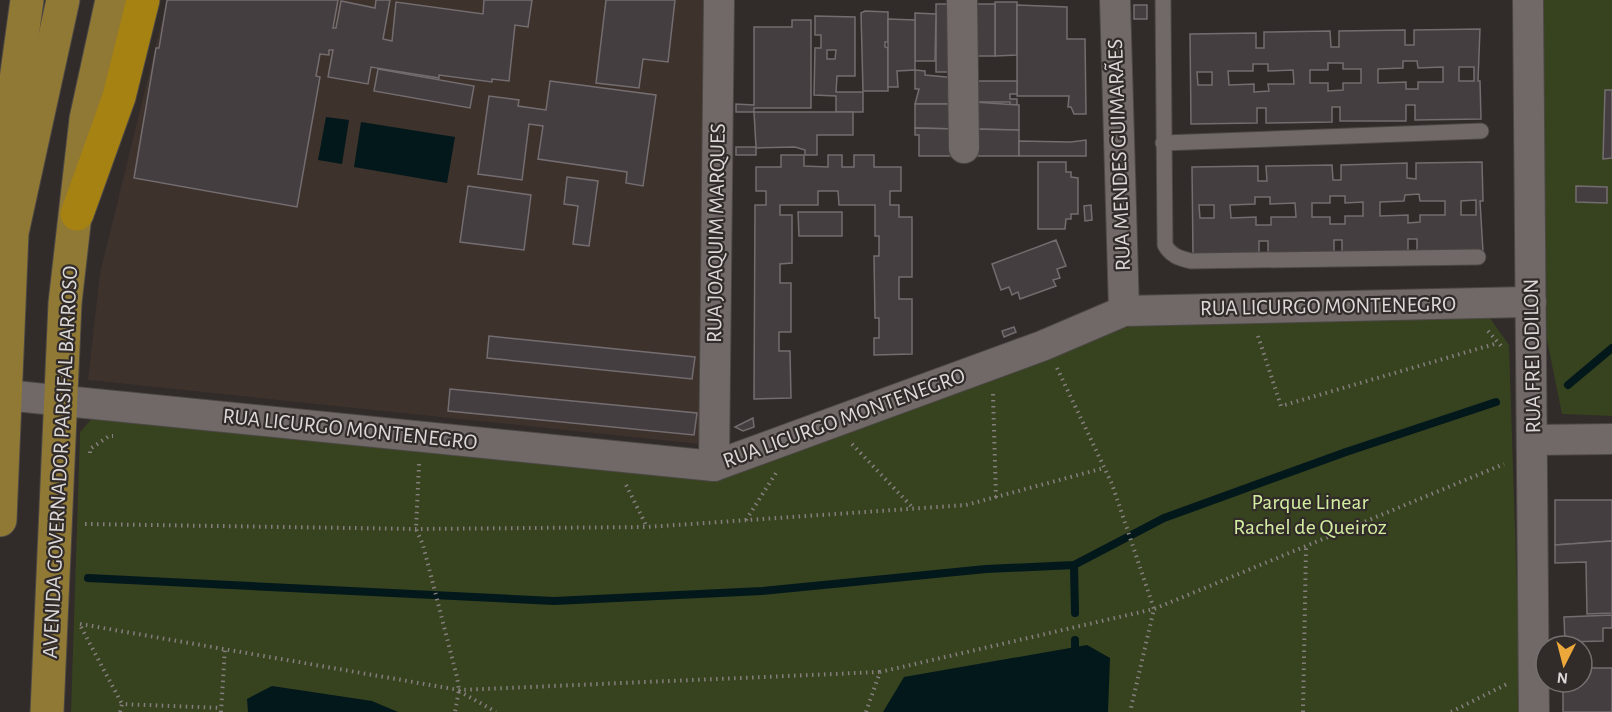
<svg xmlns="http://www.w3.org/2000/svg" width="1612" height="712" viewBox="0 0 1612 712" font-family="'Alegreya Sans',sans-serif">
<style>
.built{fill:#3d322c}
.green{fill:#37421f}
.water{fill:#03181b}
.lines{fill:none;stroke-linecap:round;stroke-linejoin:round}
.stream{stroke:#03181b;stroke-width:8}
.building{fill:#443e40;stroke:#746d70;stroke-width:1.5;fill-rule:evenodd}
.lane-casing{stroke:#4b4744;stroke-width:17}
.street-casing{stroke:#4b4744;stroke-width:32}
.primary-casing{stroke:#4b4744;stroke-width:35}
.highway-casing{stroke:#4b4744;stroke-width:35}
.path{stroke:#847f7d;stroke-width:4;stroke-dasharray:1.5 4.5;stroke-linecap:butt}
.lane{stroke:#706967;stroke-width:15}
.street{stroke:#706967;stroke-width:30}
.primary{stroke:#907835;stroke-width:33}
.highway{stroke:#a68213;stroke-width:33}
.labels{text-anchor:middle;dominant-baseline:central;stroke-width:4.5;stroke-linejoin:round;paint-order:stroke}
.street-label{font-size:22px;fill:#dcd8d7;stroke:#312b29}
.park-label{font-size:22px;fill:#d3eda1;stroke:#312b29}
</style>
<rect width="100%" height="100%" fill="#312b29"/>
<path class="built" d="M167 0H705L699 444 88 380 100 273Z"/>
<g class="green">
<path d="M1542 0H1612V416L1562 414 1547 340Z"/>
<path d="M1487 314 1509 345 1521 712H71L80 432 94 416 711 481 1136 324Z"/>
</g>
<g class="water">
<path d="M326 117 349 120 342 164 318 160Z"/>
<path d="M361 122 455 137 447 183 354 167Z"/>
<path d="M1087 645 1110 658 1108 712H883L904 677Z"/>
<path d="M272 686 372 701 398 712H248L247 699Z"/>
</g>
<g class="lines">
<g class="stream">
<path d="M1568 385 1612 348"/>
<path d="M1074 565 1075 613"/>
<path d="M88 578 554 601 762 591 986 569 1074 565 1164 518 1346 452 1496 402"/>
<path d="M1075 640V657"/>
</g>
</g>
<g class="building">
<path d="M167 0H338L333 28H336L341 1 375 8 376 0H390L383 39 392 41 396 2 483 14 484 0H532L528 27 515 25 509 81 492 79V82L439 75V78L371 67 368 84 328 77 333 50H329V55L320 54 316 76 320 77 297 207 134 178 156 48H159Z"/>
<path d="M606 0H675L668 62 643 59 639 88 596 83Z"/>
<path d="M995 2H1017V55L995 56Z"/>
<path d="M936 4H956L958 72H936Z"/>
<path d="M974 4H995V56H975Z"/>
<path d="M1017 5 1067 7V39H1085L1086 114H1074L1071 107H1068L1069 96H1017Z"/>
<rect x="1134" y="5" width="13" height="14"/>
<path d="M865 11 888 12V42H885V47L888 48V91H863L861 13Z"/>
<path d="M915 13 936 14 935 61H915Z"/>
<path d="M815 16 855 17V76H837L836 92H863V112H836V96L814 95 815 48H821V35H815ZM827 50H836L835 59H827Z"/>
<path d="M888 19 915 20V70L897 71 898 87H888Z"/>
<path d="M792 20H811V108H754V112H736V104L754 105V27H792Z"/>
<path d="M1480 29 1478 81H1480L1481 119 1415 120V105H1406V121H1340V107H1332V122L1266 123V108H1257V123L1191 124 1190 34 1256 33V48H1264V32L1330 31 1331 47H1339V31L1405 30V45H1414V30ZM1403 61H1417L1418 68 1443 67V82H1418V89H1406V82L1378 83V69L1403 68ZM1328 63H1343V69H1361V83H1343V90L1328 91V83H1310V70H1328ZM1253 64H1268V71L1293 70 1294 84H1268L1269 91 1254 92V84L1229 85 1228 71H1253ZM1459 67H1474V81H1459ZM1197 72H1212V85H1198Z"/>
<path d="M378 69 474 86 470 108 374 91Z"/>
<path d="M915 70 925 71V75L957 78 958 104H915L919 89H915Z"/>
<path d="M550 81 656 95 643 186 626 183 627 172 538 159 543 126 529 124 522 180 478 174 489 96 519 100 518 106 546 110Z"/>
<path d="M974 81H1017V94H1010V99H1017V105H1010V102H974Z"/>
<path d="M1605 90H1612V158L1603 159Z"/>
<path d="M974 102 1019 105V130L974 129Z"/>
<path d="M915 104H958V129L915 128Z"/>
<path d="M754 112H853V135H817V155H805V150L795 147 756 148V155H736V147H756Z"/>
<path d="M915 128 958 129V156H919V135H915Z"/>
<path d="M972 129 1019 130V156H972Z"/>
<path d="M1086 140V156H1019V141L1071 142Z"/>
<path d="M781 155H804V166L828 167V155H842V167H854V155H874V167H901V191H890V205H899V217H912V277H899V299H912V354L874 355V338H879V318H875L874 256H879V236H875V205H839L838 191H818V205H780V215H792V263L780 264V283H791V332H779V351H790L791 398 754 399 755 205H766V191H756V167H781Z"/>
<path d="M1038 162H1066V172H1071V177L1078 178V214H1071V219H1066L1065 229H1038Z"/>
<path d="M1482 162 1483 201H1480L1483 252 1417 254V239H1408V254L1342 255V240H1334V255L1268 256V241H1259V256L1193 257 1192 167 1258 166V181H1267L1266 166 1332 165 1333 180H1341V165L1407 163V178L1416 179V163ZM1419 194 1420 201H1445V215H1420V222L1408 223V215L1380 216V202L1404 201 1405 195ZM1330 196H1345V203L1363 202V216H1345V224H1330V217H1312V203H1330ZM1255 197H1270V204L1295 203 1296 217H1271V225H1256V217L1231 218 1230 205 1255 204ZM1476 200V215H1461V201ZM1199 205H1214V218H1200Z"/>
<path d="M567 177 598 181 589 246 573 244 578 206 564 204Z"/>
<path d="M468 186 531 195 524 250 460 242Z"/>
<path d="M1576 186 1607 187V203L1576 202Z"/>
<path d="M1091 205 1092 220 1085 221 1084 206Z"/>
<path d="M798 212H842V236H799Z"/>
<path d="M1056 240 1066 266 1057 269 1060 278 1053 280 1056 286 1020 299 1018 292 1012 295 1009 287 1001 290 992 264Z"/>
<path d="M1014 327 1016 332 1004 337 1002 331Z"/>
<path d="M489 336 695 357 692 379 487 358Z"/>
<path d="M450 389 697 413 694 435 448 411Z"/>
<path d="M753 418 754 427 743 431 735 427Z"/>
<path d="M1555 500H1612V541L1555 545Z"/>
<path d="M1612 541V613L1587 614 1586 562 1555 563V545Z"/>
<path d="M1612 615V628H1603V641L1565 642 1564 617Z"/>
<path d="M1582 668H1612V712H1563V682H1582Z"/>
</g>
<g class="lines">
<g class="lane-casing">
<g id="lane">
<path d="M1163 0 1165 245C1171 256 1179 258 1191 261L1478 257"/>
<path d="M1163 143 1481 131"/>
</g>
</g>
<g class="street-casing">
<g id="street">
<path d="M962 0 964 148"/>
<path d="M1115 0 1124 311"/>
<path d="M1528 0 1534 712"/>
<path d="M5 395 714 466 1042 346 1124 311 1531 302"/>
<path d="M1533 440 1612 439"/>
<path d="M714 466 719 0"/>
</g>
</g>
<g class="primary-casing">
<g id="primary">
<path d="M7 201 3 174 27 0"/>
<path d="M0 520 12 233 63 0"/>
<path d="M47 712 65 303 86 119 112 0"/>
</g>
</g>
<g class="highway-casing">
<path id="highway" d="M77 214 119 97 143 0"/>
</g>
<g class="path">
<path d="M1488 331 1503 348"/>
<path d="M1258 336 1281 406 1498 343"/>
<path d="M1057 368 1112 484 1154 609 1130 712"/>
<path d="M993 394 996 498"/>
<path d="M852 444 913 508"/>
<path d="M90 453V449L109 436H113"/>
<path d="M419 464 416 529 423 545 457 677 459 690 455 712"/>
<path d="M626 485 647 527"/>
<path d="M746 520 776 473"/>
<path d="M85 524 416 529 647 527 966 505 1104 468"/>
<path d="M80 624 459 690 880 672"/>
<path d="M81 627 122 704"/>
<path d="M459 691 496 712"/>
<path d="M120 712 122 704 221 708"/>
<path d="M221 712 225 648"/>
<path d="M866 712 880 672 1154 609 1504 464"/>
<path d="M1303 712 1306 548"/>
<path d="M1451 712 1507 684"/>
</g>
<use href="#lane" class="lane"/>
<use href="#street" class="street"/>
<use href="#primary" class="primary"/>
<use href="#highway" class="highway"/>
</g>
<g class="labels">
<g class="street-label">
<text transform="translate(1119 155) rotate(-92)">RUA MENDES GUIMARÃES</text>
<text transform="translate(716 233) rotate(-89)">RUA JOAQUIM MARQUES</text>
<text transform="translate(1328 306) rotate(-1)">RUA LICURGO MONTENEGRO</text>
<text transform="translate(1532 356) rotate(-91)">RUA FREI ODILON</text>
<text transform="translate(844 418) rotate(-20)">RUA LICURGO MONTENEGRO</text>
<text transform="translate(350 429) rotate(6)">RUA LICURGO MONTENEGRO</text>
<text transform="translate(60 462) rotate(-87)">AVENIDA GOVERNADOR PARSIFAL BARROSO</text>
</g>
<g class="park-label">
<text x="1310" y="502">Parque Linear<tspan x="1310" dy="25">Rachel de Queiroz</tspan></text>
</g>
</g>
<g transform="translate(1564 664) rotate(186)"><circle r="28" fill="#312b29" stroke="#75706f" stroke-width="1.5"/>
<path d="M0-4.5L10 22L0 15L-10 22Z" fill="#eda83b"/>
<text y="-9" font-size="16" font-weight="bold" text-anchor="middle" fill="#dcd8d7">N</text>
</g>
</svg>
